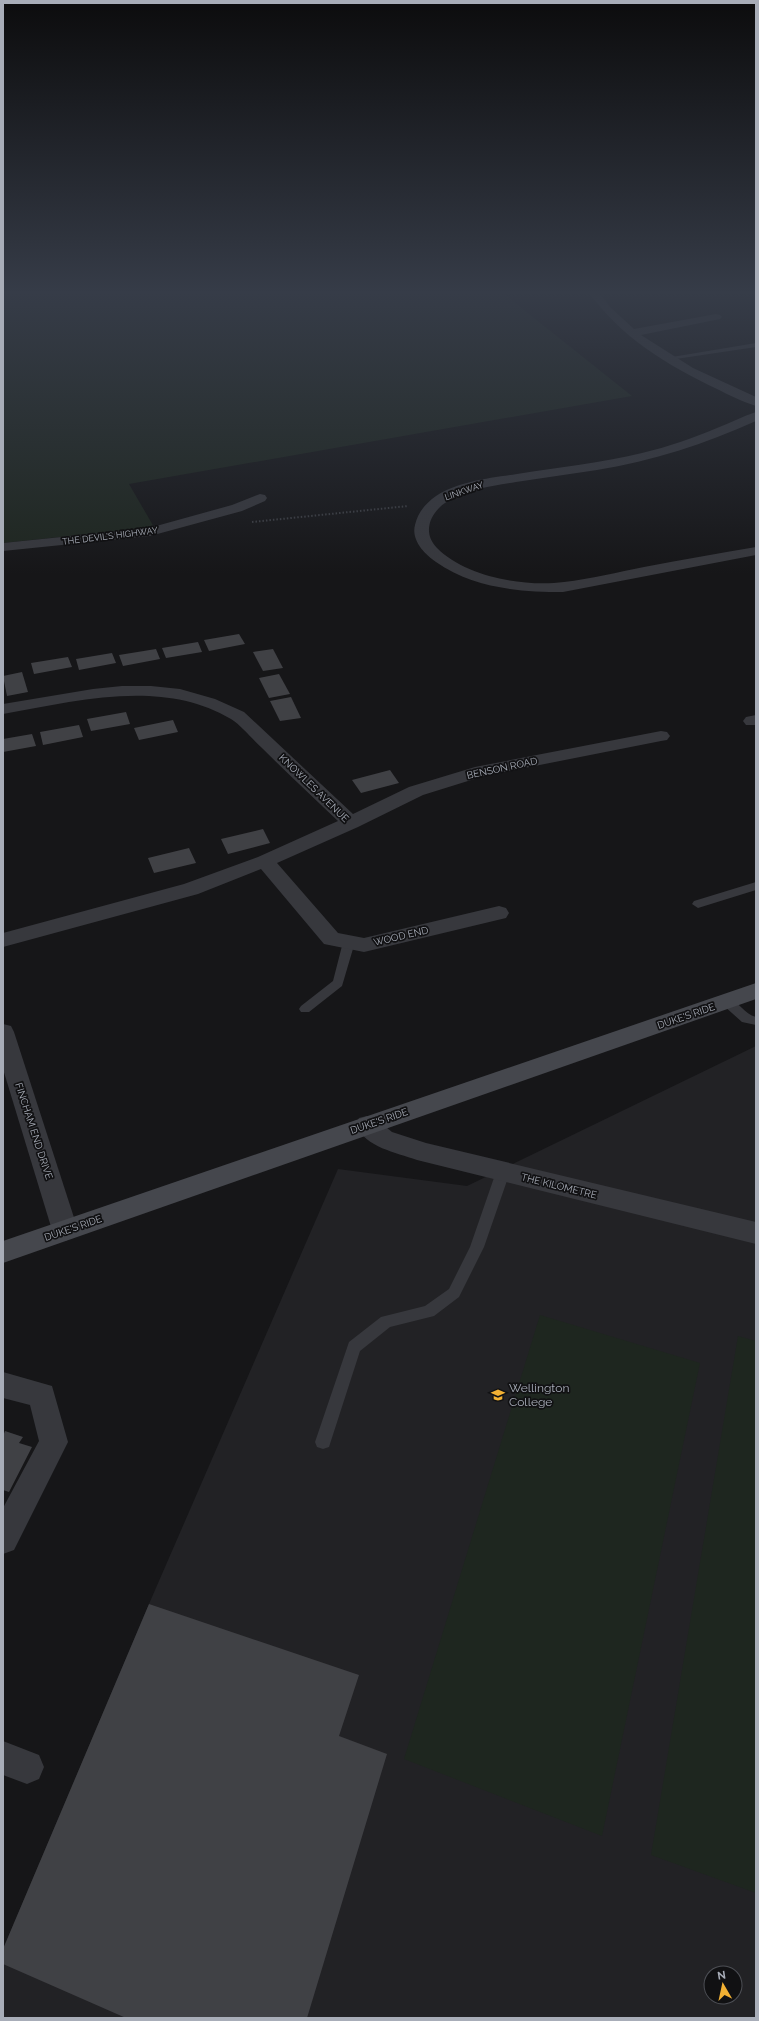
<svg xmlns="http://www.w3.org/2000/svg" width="759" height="2021" viewBox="0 0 759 2021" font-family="Raleway,sans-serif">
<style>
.built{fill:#222225;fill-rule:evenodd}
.green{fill:#1e261f}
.building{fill:#404145}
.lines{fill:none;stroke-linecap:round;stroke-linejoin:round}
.path{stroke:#3d3f44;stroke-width:2;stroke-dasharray:1.5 2;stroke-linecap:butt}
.service{fill:#37383d;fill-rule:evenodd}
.minor{fill:#37383d;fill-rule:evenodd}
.secondary{fill:#45474d;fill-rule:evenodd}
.labels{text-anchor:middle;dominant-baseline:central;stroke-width:3.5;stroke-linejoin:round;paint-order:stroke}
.far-street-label{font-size:9px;fill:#a8adb8;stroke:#111113}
.street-label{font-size:10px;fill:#a8adb8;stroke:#111113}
.near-poi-label{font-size:12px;fill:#a8adb8;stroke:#111113;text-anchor:start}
</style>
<rect width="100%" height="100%" fill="#161618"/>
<path class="built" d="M756 1046V2018H3V1949L149 1604 338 1169 467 1186ZM711 1973H735V1997H711Z"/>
<g class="green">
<path d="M3 291H500L632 396 129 484 154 527 3 543Z"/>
<path d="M540 1315 700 1363 602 1836 404 1759Z"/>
<path d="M738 1336 756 1341V1893L651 1855Z"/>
</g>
<g class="building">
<path d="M239 634 245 644 209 651 204 640Z"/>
<path d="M198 642 202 652 166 658 162 648Z"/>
<path d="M156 649 160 659 123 666 119 655Z"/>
<path d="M273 649 283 668 263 671 253 652Z"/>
<path d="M112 653 116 663 79 670 76 659Z"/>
<path d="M68 657 72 667 34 674 31 663Z"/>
<path d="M22 672 28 692 7 696 3 676Z"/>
<path d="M279 674 290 694 269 698 259 678Z"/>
<path d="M291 697 301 718 280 721 270 701Z"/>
<path d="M126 712 130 724 91 731 87 719Z"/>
<path d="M173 720 178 732 139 740 134 728Z"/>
<path d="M79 725 83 737 43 745 40 732Z"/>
<path d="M32 734 36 746 3 752V739Z"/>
<path d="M390 770 399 783 361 793 352 780Z"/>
<path d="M263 829 270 843 228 854 221 839Z"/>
<path d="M189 848 196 863 154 873 148 858Z"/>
<path d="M5 1431 23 1437 19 1443 32 1447 9 1492 3 1490V1436Z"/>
<path d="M149 1604 359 1675 339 1736 387 1754 307 2018H126L3 1964V1949Z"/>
</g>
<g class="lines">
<path class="path" d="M252 522 408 506"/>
<g class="service">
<path d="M756 343V347L669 360 666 358Z"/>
<path d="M756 882V890L698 908 692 904 694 901Z"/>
<path d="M349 938 355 942 342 986 309 1012H301L299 1009 301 1006 333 981 343 942Z"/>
<path d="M727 998C739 1001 744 1014 756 1017V1025L742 1022 723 1005 721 1002 723 999Z"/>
<path d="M503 1167 508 1168 510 1172 484 1247 459 1297 434 1316 390 1327 360 1351 329 1447 323 1449 317 1447 315 1442 349 1342 381 1317 425 1306 449 1289 470 1247 496 1172 498 1168Z"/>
</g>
<g class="minor">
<path d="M588 291H598L610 307 634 329 716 314 720 315 722 317 720 319 641 335 693 368 756 397V406C743 402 729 395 717 389 667 365 620 337 588 291Z"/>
<path d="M756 412V421C705 444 653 461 597 470 570 474 543 478 516 482 493 486 468 489 448 501 431 511 421 532 437 548 466 577 524 587 564 582 591 579 618 572 644 567 681 560 719 553 756 547V555L563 592C519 592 473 588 436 562 424 554 411 540 415 525 418 512 426 503 436 496 459 481 491 478 517 474 559 467 601 463 642 453 668 447 693 438 717 428 730 423 743 416 756 412Z"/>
<path d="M260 494 265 495 267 498 265 501 242 511 150 536 3 551V543L149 528 232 505Z"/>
<path d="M122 686H151L180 689 215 699 244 712 353 814 409 787 475 767 661 731 667 732 670 736 667 740 661 741 484 776 423 795 358 827 277 863 338 933 364 938 499 906 506 908 509 913 506 918 364 952 324 944 261 869 198 894 3 947V933L184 884 258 857 338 821C313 797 287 773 262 748 252 739 242 726 231 719 162 678 77 701 3 714V704L93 689Z"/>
<path d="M756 715V725H746L743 721 746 717Z"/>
<path d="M3 1024 11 1026 14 1032 78 1230 74 1237 65 1241 56 1237 52 1230 3 1069Z"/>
<path d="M367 1116 375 1118 392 1132 426 1143 756 1222V1244L417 1160C395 1152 367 1148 355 1125L359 1118Z"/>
<path d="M3 1372 52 1386 68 1442 14 1550 3 1554V1508L39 1441 30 1405 3 1398Z"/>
<path d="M3 1741 39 1755 44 1767 39 1779 27 1784 3 1775Z"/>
</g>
<path class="secondary" d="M756 983V999L3 1263V1241Z"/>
</g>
<linearGradient id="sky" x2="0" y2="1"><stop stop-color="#0c0c0d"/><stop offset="0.51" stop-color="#363c48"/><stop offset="1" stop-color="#363c48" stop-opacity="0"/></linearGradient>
<rect width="759" height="574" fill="url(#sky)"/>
<defs>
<g id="school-bare" transform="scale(1.08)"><path d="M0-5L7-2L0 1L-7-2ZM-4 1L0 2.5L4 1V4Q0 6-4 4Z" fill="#f2b134" stroke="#111113" stroke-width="2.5" paint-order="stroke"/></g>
</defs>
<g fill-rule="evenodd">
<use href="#school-bare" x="498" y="1395"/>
</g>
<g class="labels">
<g class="far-street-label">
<text transform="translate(464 491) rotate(-19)">LINKWAY</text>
<text transform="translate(110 536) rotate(-7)">THE DEVIL'S HIGHWAY</text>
</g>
<g class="street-label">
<text transform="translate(502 768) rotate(-12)">BENSON ROAD</text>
<text transform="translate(314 788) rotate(44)">KNOWLES AVENUE</text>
<text transform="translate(401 936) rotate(-13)">WOOD END</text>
<text transform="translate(686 1016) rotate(-19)">DUKE'S RIDE</text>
<text transform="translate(379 1121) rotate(-19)">DUKE'S RIDE</text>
<text transform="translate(34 1131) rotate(72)">FINCHAM END DRIVE</text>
<text transform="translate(559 1186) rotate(14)">THE KILOMETRE</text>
<text transform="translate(73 1228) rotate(-19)">DUKE'S RIDE</text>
</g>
<g class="near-poi-label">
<text x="509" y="1388">Wellington<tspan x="509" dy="14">College</tspan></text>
</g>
</g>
<rect width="759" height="2021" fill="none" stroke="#a8adb8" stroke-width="8"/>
<g transform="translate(723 1985) rotate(351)"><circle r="19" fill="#111113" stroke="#4d4f55"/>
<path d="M0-3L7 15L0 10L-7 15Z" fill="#f2b134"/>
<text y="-6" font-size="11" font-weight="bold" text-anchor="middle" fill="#a8adb8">N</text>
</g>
</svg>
